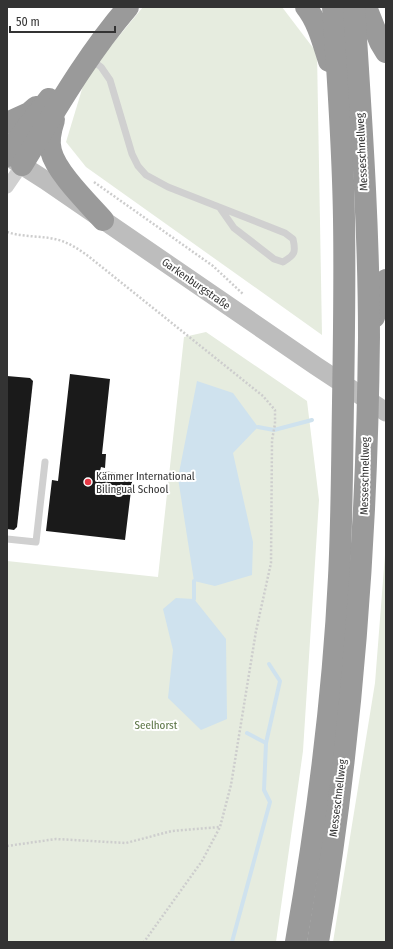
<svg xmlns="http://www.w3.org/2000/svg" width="393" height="949" viewBox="0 0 393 949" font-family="'Fira Sans Condensed',sans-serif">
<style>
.green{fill:#e6ecdf}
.water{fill:#cfe2ee}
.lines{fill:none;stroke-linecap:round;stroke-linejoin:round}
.stream{stroke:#cfe2ee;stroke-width:4}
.building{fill:#1a1a1a}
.path{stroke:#cdcdcd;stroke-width:2.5;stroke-dasharray:2 2;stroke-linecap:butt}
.lane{stroke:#d0d0d0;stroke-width:7}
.street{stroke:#d0d0d0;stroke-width:13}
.secondary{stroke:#bdbdbd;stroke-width:19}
.highway{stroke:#9a9a9a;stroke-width:22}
.poi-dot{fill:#e63946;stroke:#fff;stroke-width:1.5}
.labels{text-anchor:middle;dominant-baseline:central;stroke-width:4;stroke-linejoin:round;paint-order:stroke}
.street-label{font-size:11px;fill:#333;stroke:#fff}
.poi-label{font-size:11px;fill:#333;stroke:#fff;text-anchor:start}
.park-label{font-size:11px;fill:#56703f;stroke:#fff}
</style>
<rect width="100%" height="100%" fill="#fff"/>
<g class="green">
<path d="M143 7H282L317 53 322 335 86 167 66 142 86 76Z"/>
<path d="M206 332 307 401 319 500 303 751 276 942H7V561L158 577 184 337Z"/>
<path d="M386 542V942H333L375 683Z"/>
</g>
<g class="water">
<path d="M197 381 233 393 258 427 233 453 253 542 252 575 215 586 194 581 178 478Z"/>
<path d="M176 598 194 599 226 639 227 719 201 730 168 698 173 650 163 609Z"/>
</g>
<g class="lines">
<g class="stream">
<path d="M258 427 274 430 312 420"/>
<path d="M194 581V599"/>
<path d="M266 743 280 681 269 664"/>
<path d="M232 942 270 802 264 790 266 743 247 733"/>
</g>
</g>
<g class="building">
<path d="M70 374 110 379 102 454H106L105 468 101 467 100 471 133 474 125 540 46 531 52 480 58 481Z"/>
<path d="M7 376 30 378 33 381 17 527 14 530 7 529Z"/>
</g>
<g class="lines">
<g class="path">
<path d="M94 182 213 266 243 294"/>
<path d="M7 232C25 238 45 235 62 241 73 245 83 252 92 259L263 396 275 410V424L272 440 271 563 256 631 231 785 220 827 202 861 144 942"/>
<path d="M7 846 56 839 126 843 172 831 220 827"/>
</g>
<g class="lane">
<path d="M90 59 101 67 110 80 132 154 138 166 146 175 168 187 285 233 293 239C296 252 295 255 283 262L274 259 234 228 220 208"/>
<path d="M7 539 36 542 45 462"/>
</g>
<path class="street" d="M7 187 22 165"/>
<path class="secondary" d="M9 157 45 180 316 366 386 412"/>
<g class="highway">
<path d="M306 7C318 22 323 43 329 61"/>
<path d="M366 7 380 42 386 52"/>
<path d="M54 120C51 129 48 141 51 151 56 172 88 203 103 220"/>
<path d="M7 123 29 113 36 107"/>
<path d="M7 156 18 139 49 99"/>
<path d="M22 165C55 111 86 56 128 7"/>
<path d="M374 317 386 280"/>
<path d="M296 942C317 822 333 699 339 577 342 519 342 461 343 403 344 341 345 280 344 219 343 148 338 77 333 7"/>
<path d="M318 942C352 742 367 539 369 337 369 227 361 117 354 7"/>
</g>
</g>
<circle class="poi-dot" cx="88" cy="482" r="4"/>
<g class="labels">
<g class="street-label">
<text transform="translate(362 152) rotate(-93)">Messeschnellweg</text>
<text transform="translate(196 284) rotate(35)">Garkenburgstraße</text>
<text transform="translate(365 476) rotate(-89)">Messeschnellweg</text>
<text transform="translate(338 798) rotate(-83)">Messeschnellweg</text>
</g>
<g class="poi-label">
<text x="96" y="476">Kämmer International<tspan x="96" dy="13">Bilingual School</tspan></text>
</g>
<g class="park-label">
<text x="156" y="725">Seelhorst</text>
</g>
</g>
<rect width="393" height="949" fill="none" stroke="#333333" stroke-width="16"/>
<path d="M10 26v6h105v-6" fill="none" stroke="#333333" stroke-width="2"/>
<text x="16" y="26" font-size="12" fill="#333333" stroke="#ffffff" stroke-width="3" paint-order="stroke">50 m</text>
</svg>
